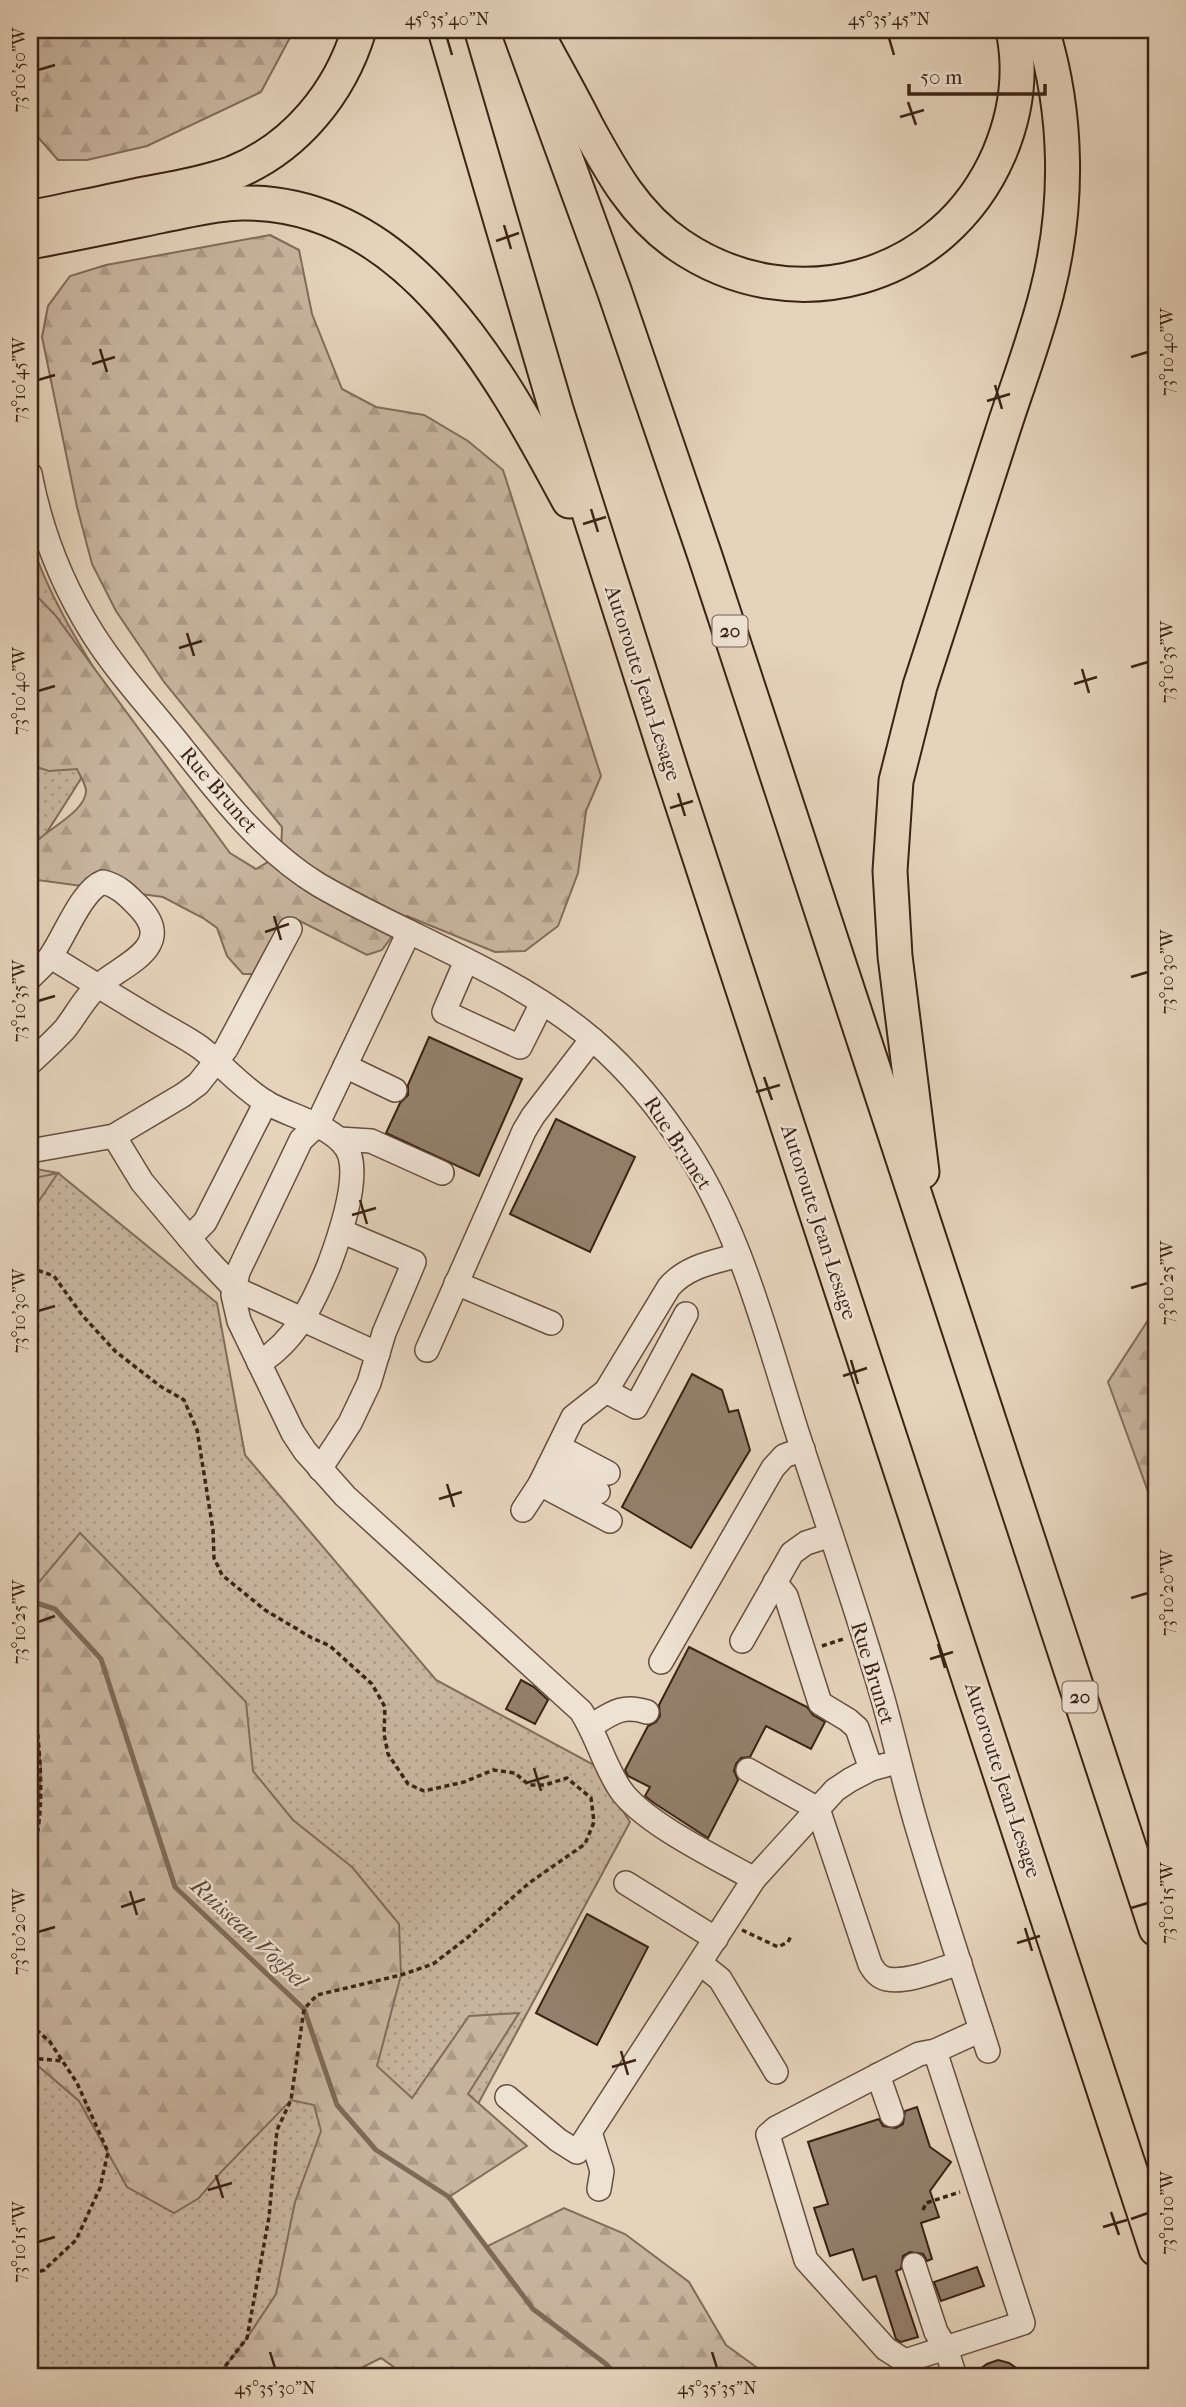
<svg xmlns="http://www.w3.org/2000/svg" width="1186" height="2407" viewBox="0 0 1186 2407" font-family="'IM FELL French Canon',serif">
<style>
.grass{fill:url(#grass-dots);stroke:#826c5a;stroke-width:2}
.forest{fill:url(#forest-firs);stroke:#826c5a;stroke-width:2}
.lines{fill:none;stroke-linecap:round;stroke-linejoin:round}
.stream{stroke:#7e6957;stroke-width:5}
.building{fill:#937f6b;stroke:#3b2315;stroke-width:2}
.minor-casing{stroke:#664f3e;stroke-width:26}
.highway-casing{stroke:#3b2315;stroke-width:37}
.path{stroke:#3b2315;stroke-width:3.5;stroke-dasharray:5 3.5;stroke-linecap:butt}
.minor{stroke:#eee2d3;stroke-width:23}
.highway{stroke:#e5d3bb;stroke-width:33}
.ticks{fill:none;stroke:#3b2315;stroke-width:2.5}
.labels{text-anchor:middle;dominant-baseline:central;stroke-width:5;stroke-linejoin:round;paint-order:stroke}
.shield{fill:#eee2d3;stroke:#715c4e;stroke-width:2}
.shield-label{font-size:19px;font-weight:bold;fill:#3b2315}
.street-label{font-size:21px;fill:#3b2315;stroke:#eee2d3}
.water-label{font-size:23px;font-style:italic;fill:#5d4636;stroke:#eee2d3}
.neatline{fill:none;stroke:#3b2315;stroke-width:2.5}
.ticks-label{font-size:18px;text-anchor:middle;fill:#3b2315}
</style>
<defs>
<pattern id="grass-dots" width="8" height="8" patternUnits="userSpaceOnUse" patternTransform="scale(1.75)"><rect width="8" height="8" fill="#c8b59f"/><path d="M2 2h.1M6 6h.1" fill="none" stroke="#ad9b88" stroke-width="1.8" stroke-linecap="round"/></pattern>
<pattern id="forest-firs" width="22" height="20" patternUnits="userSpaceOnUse" patternTransform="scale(1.75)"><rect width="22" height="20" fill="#c8b59f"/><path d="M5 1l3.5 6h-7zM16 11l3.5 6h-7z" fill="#ad9b88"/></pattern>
</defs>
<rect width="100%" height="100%" fill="#e5d3bb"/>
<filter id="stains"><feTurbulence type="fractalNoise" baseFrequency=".00286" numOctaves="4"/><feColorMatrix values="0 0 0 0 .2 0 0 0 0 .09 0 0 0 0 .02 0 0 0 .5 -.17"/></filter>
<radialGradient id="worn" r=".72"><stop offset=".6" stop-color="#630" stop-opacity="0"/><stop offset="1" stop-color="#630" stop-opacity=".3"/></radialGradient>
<g class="grass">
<path d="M30 539C50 602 88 658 122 714L30 859Z"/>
<path d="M30 1168 58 1173 217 1303 245 1455 436 1680 594 1765 630 1822 359 2325 194 2377H30Z"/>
</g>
<g class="forest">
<path d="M30 30H294L261 92 147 146 87 160H58L30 128Z"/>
<path d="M270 235 299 250 312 314 342 389 376 407 424 415 468 441 503 470 601 776 586 811 578 873 558 926 525 951 495 952 407 916 382 950 367 955 298 920 262 974H243L227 956 217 928 203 918 163 897 37 880V841C51 827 87 810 86 790 85 783 79 774 77 769L49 771 30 765V589L55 615 230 853 256 869 281 854 282 827 164 682 116 611 92 564 77 507 42 337 48 306 70 276 106 265Z"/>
<path d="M58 1173 30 1214V1179Z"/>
<path d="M1156 1308V1510L1154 1508 1108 1382Z"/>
<path d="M80 1533 246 1702 253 1771 293 1820 352 1867 399 1924 401 1975 377 2066 412 2098 469 2016 519 2013 468 2094 527 2146 449 2197 486 2247 564 2208 625 2234 689 2282 726 2345 770 2377H408L381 2358 343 2377H194L223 2369 247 2338 276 2294 295 2202 321 2131 314 2105 291 2100 222 2171 199 2198 174 2213 127 2187 79 2101 30 2059V1858L37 1841 41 1768 30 1658V1593Z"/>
</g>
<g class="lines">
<path class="stream" d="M30 1601 55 1609 101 1659 175 1887 304 2009 337 2105 376 2150 449 2197 533 2309 606 2364 618 2377"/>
</g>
<g class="building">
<path d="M429 1037 522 1079 479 1176 386 1133 400 1103 408 1095V1085Z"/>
<path d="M556 1119 635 1157 590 1252 510 1214Z"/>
<path d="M692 1374 722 1390 729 1412 738 1410 750 1450 691 1548 622 1507Z"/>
<path d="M689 1647 807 1707 813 1715 825 1722 811 1749 766 1726 750 1757 741 1758 736 1764 734 1771 738 1780 708 1838 654 1803 645 1796 650 1787 628 1776 625 1770 648 1726 656 1722 660 1716 659 1705Z"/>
<path d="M521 1680 534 1687 548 1700 535 1724 506 1709Z"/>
<path d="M587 1914 648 1947 597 2045 536 2013Z"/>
<path d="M917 2107 930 2147 951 2162 930 2191 939 2217 921 2223 932 2259 927 2261 923 2254 910 2252 903 2256 901 2269 896 2271 918 2337 901 2342 896 2339 876 2276 863 2280 853 2249 830 2256 814 2208 828 2204 808 2142 879 2119 883 2126 896 2128 903 2124 905 2111Z"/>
<path d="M977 2267 984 2286 941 2301 934 2282Z"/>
<path d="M998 2360 1009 2363 1029 2377H969L987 2364Z"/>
</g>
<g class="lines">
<g class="minor-casing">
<g id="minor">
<path d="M30 474C41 531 62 585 93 634 119 675 153 711 183 749 222 798 264 852 319 885 405 935 502 968 581 1030 619 1060 651 1097 678 1137 739 1224 765 1332 797 1432 826 1521 857 1609 883 1699 895 1742 905 1787 918 1830 940 1904 964 1977 988 2051"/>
<path d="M409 932 317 1125 301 1140 238 1272 233 1295 239 1321 293 1433 305 1451 345 1496 581 1711C597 1736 604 1765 620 1789 642 1822 717 1858 754 1879"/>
<path d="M51 957C84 977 117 998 151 1018 167 1028 186 1037 201 1048 224 1066 242 1088 267 1103 291 1117 341 1127 350 1156 358 1185 339 1238 329 1265 313 1304 295 1341 259 1363"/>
<path d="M466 961 444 1012 520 1047 542 1003"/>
<path d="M30 978C37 970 47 963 52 954 65 935 82 890 103 882 119 886 127 895 138 906 178 947 123 964 98 986 85 997 76 1015 65 1029 54 1041 42 1052 30 1063"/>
<path d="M345 1066 395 1090"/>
<path d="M114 1136 142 1182 205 1257 234 1288 378 1354"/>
<path d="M339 1139 371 1141 442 1173"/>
<path d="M30 1151 114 1136 183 1095 198 1084 226 1049 290 929"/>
<path d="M189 1238 205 1222 266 1102"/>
<path d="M456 1283 551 1323"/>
<path d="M427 1350 524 1131 533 1116 592 1039"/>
<path d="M606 1391 636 1407 686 1314"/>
<path d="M559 1447 608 1473"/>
<path d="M549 1466 598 1492"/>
<path d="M320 1469 350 1423 369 1383 384 1333 414 1262 341 1231"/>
<path d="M540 1484 610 1521"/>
<path d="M523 1510 540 1484 573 1417 606 1391 669 1287C687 1266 714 1262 739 1255"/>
<path d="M775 1582 786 1596 820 1703 848 1720 857 1728 871 1769 886 1765"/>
<path d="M742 1641 792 1553 806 1543 831 1535"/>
<path d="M661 1662 773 1468 784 1456 803 1449"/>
<path d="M591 1726C612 1713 622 1704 647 1712"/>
<path d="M748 1770 818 1809 870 1964C874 1971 878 1977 887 1979 909 1983 939 1969 960 1963"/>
<path d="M626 1883 716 1939"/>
<path d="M700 1963 720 1979 776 2072"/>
<path d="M935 2051 919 2054 776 2128 768 2135 806 2260 886 2349 905 2361 1023 2323 935 2051 981 2030"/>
<path d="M878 2075 892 2115"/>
<path d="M507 2097 558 2140 577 2152 754 1879 835 1790 850 1780 871 1769"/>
<path d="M590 2132 602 2171 599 2189"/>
<path d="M914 2265 936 2332 946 2348 955 2377"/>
</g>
</g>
<g class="highway-casing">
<g id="highway">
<path d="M445 30 556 409 671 770 1156 2249"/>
<path d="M519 30 614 290 705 556 1156 1929"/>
<path d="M541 41C556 69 572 97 586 125 611 171 635 215 679 245 793 323 944 281 999 154 1016 114 1022 73 1013 30"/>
<path d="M30 218C66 210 103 203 139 195 170 189 203 184 233 173 295 148 340 93 359 30"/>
<path d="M30 242C73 234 116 225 160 216 187 211 215 203 243 203 409 201 501 375 569 501"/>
<path d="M922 1172 895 956 890 871 896 781 920 686C947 601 975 517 1002 433 1017 386 1035 340 1047 292 1069 206 1068 114 1042 30"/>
</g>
</g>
<g class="path">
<path d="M30 1270 34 1269 54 1276 82 1315 115 1351 160 1386 184 1400 197 1430 213 1530 214 1558 222 1575 265 1610 312 1638 330 1646 372 1684 385 1707 384 1734 388 1754 408 1784 424 1791 464 1782 493 1770 515 1773 529 1785H545L567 1778 591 1798 594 1822 585 1844 529 1883 467 1938 433 1964 401 1975 317 1995 304 2009 291 2100 277 2130 269 2217 247 2338 223 2369 194 2377"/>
<path d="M822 1646 843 1639"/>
<path d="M30 1658C34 1713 52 1808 30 1858"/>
<path d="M742 1930 778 1947 788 1942 791 1936"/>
<path d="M30 2024 50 2042 77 2083 108 2152 100 2188 76 2240 44 2270 30 2275"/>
<path d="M30 2058 63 2061"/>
<path d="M923 2210 926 2203 960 2192"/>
</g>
<use href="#minor" class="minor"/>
<use href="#highway" class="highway"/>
</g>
<path class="ticks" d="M447 38 452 55M889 38 894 55M38 70 55 65M908 102 916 125M900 117 924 110M504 225 511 249M496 241 519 233M100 349 107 372M1131 357 1148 352M92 364 115 357M38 380 55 375M995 385 1002 409M987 401 1010 394M591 509 598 532M583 524 606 517M187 633 194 656M179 648 202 641M1131 667 1148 662M1082 669 1089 693M1074 684 1097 677M38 691 55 686M678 793 685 816M670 808 693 801M274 916 281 940M265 932 289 924M1131 977 1148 972M38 1001 55 996M764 1077 772 1100M756 1092 780 1085M360 1200 367 1224M352 1215 376 1208M1131 1288 1148 1283M38 1311 55 1306M851 1360 858 1384M843 1376 867 1368M447 1484 454 1507M439 1499 462 1492M1131 1598 1148 1593M38 1622 55 1616M938 1644 945 1668M930 1659 953 1652M534 1768 541 1791M526 1783 549 1776M130 1891 137 1915M121 1907 145 1899M1131 1908 1148 1903M1025 1928 1032 1951M38 1932 55 1927M1017 1943 1040 1936M621 2051 628 2075M612 2067 636 2060M216 2175 223 2198M208 2190 232 2183M1111 2212 1119 2235M1131 2219 1148 2213M1103 2227 1127 2220M38 2242 55 2237M270 2352 275 2368M712 2352 717 2368"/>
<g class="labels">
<g class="shield">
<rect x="712.5" y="615.5" width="35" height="31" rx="5"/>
<rect x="1062.5" y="1681.5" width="35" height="31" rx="5"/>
</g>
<g class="shield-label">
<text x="730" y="631">20</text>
<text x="1080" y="1697">20</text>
</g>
<g class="street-label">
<text transform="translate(643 683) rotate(72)">Autoroute Jean-Lesage</text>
<text transform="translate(219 790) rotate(49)">Rue Brunet</text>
<text transform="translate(678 1143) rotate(57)">Rue Brunet</text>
<text transform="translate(819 1222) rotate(72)">Autoroute Jean-Lesage</text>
<text transform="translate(873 1673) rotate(73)">Rue Brunet</text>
<text transform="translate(1003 1780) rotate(72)">Autoroute Jean-Lesage</text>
</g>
<g class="water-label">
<text transform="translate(249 1933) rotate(43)">Ruisseau Voghel</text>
</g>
</g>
<rect width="1186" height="2407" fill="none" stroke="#e5d3bb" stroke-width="77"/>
<path d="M909 84v10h136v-10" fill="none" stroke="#3b2315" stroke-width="3.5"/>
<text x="920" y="84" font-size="21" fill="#3b2315" stroke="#eee2d3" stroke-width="5" paint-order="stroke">50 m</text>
<rect x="38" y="38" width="1110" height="2330" class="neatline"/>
<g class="ticks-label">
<text x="447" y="25">45°35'40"N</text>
<text x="889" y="25">45°35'45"N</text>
<text transform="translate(19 70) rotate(-90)" y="6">73°10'50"W</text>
<text transform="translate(1167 352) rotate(-90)" y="6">73°10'40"W</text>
<text transform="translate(19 380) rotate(-90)" y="6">73°10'45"W</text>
<text transform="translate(1167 662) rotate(-90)" y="6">73°10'35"W</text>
<text transform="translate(19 691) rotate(-90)" y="6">73°10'40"W</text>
<text transform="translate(1167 972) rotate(-90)" y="6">73°10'30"W</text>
<text transform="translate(19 1001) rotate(-90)" y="6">73°10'35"W</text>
<text transform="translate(1167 1283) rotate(-90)" y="6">73°10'25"W</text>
<text transform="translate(19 1311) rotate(-90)" y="6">73°10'30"W</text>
<text transform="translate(1167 1593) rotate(-90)" y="6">73°10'20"W</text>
<text transform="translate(19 1622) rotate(-90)" y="6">73°10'25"W</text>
<text transform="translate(1167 1903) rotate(-90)" y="6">73°10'15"W</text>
<text transform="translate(19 1932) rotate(-90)" y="6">73°10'20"W</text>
<text transform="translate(1167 2213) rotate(-90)" y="6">73°10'10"W</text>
<text transform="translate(19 2242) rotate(-90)" y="6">73°10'15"W</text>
<text x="275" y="2394">45°35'30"N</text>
<text x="717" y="2394">45°35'35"N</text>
</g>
<rect width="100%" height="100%" filter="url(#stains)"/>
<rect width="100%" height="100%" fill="url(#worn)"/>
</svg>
